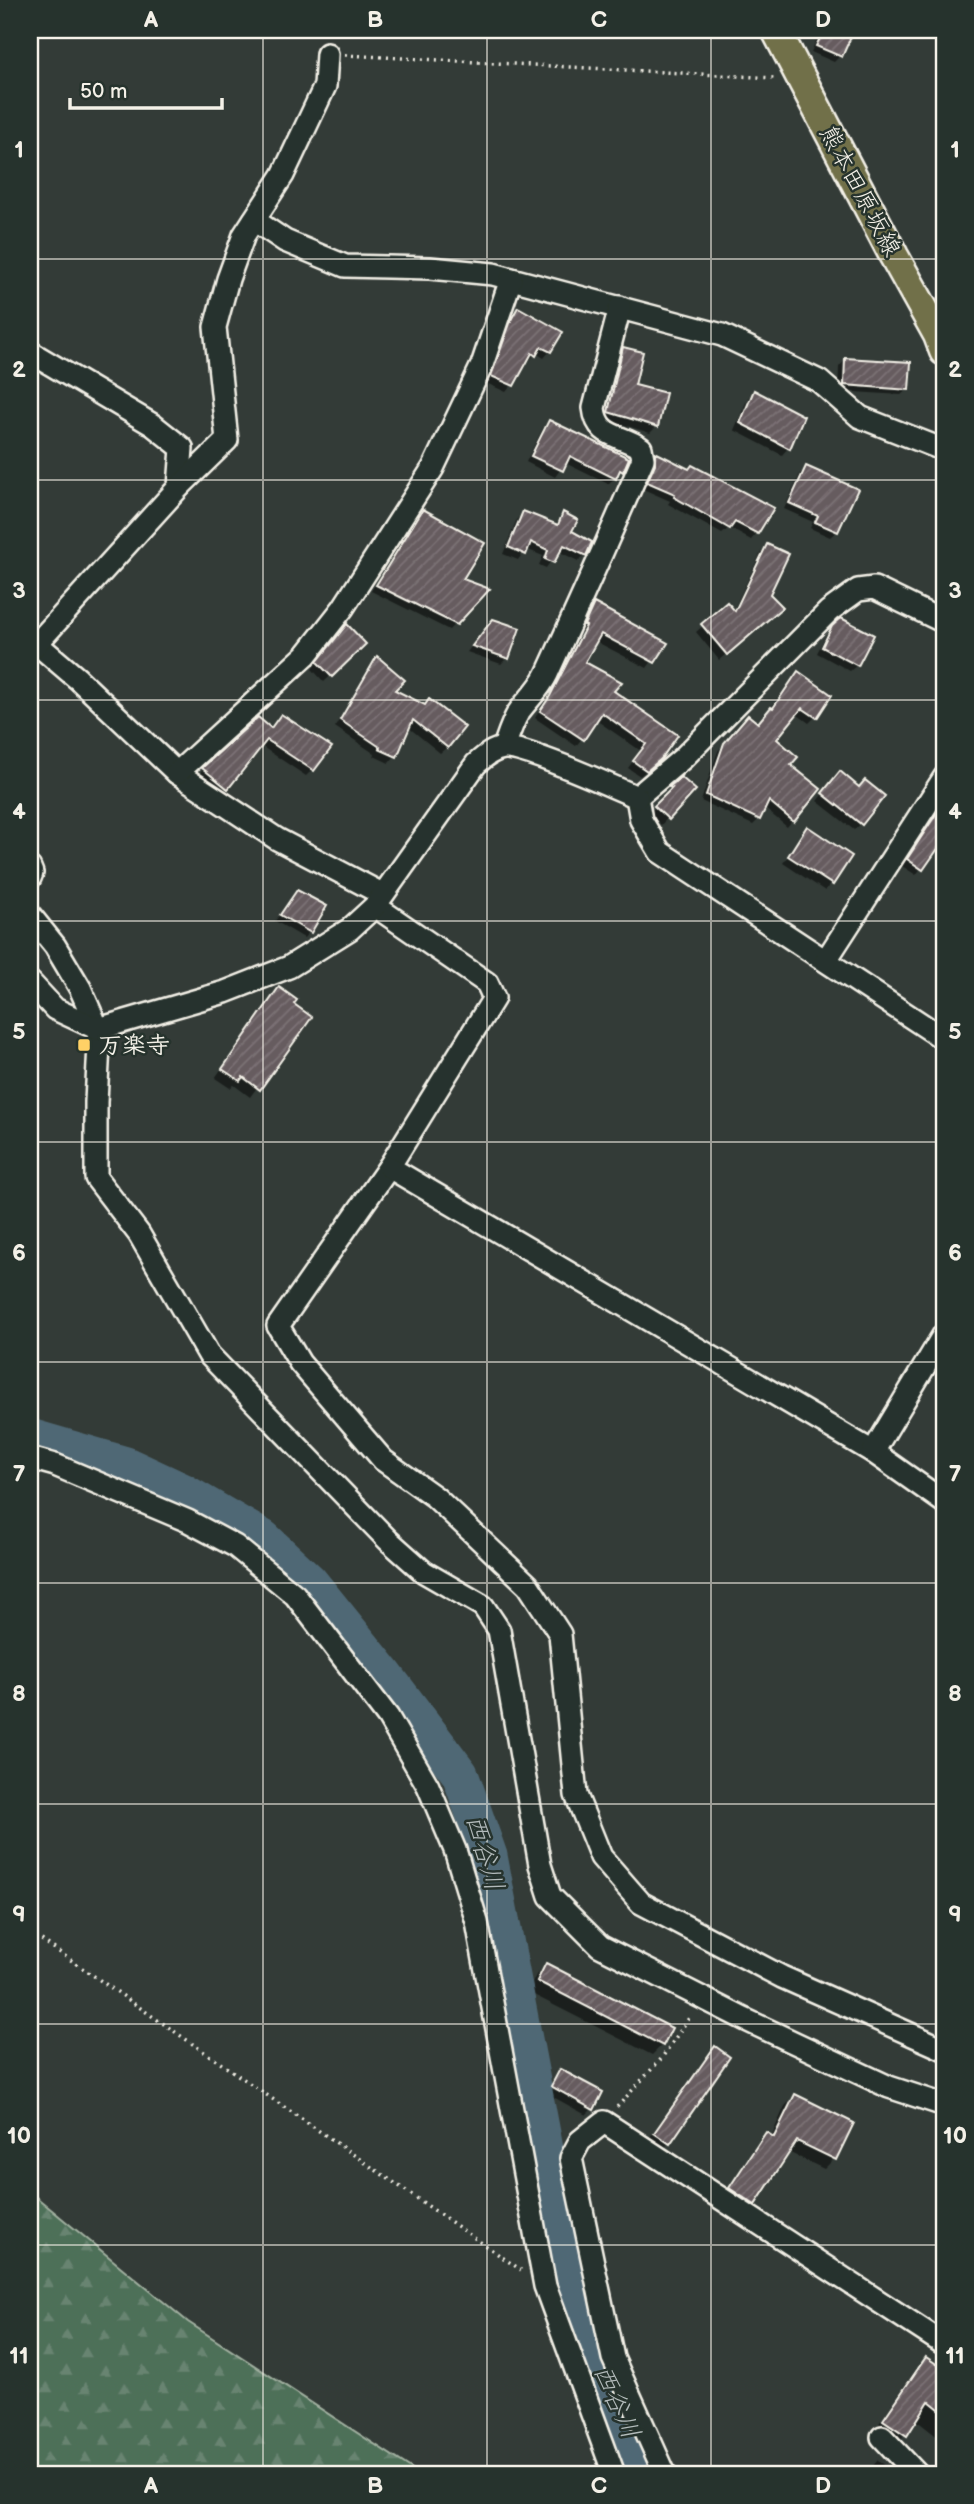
<svg xmlns="http://www.w3.org/2000/svg" width="974" height="2504" viewBox="0 0 974 2504" font-family="'Balsamiq Sans','Klee One',sans-serif">
<style>
.forest{fill:url(#forest-firs);stroke:#a1b0a0;stroke-width:2}
.shadow{fill:#0007}
.lines{fill:none;stroke-linecap:round;stroke-linejoin:round}
.river{stroke:#506874;stroke-width:37}
.building{fill:url(#building-hatch);stroke:#f4f1e8;stroke-width:2}
.minor-casing{stroke:#f4f1e8;stroke-width:26}
.major-casing{stroke:#f4f1e8;stroke-width:33}
.path{stroke:#f4f1e8;stroke-width:3.5;stroke-dasharray:2 5;stroke-linecap:butt}
.minor{stroke:#26332d;stroke-width:21}
.major{stroke:#71704a;stroke-width:28}
.grid{fill:none;stroke:#f4f1e8;stroke-width:2;stroke-opacity:0.55}
.poi-dot{fill:#ffd166;stroke:#26332d;stroke-width:2.5}
.labels{text-anchor:middle;dominant-baseline:central;stroke-width:5;stroke-linejoin:round;paint-order:stroke}
.street-label{font-size:24px;fill:#f4f1e8;stroke:#26332d}
.poi-label{font-size:24px;font-weight:bold;fill:#f4f1e8;stroke:#26332d;text-anchor:start}
.water-label{font-size:26px;font-style:italic;fill:#b2baba;stroke:#26332d}
.neatline{fill:none;stroke:#f4f1e8;stroke-width:2.5}
.grid-label{font-size:23px;text-anchor:middle;font-weight:bold;fill:#f4f1e8}
</style>
<defs>
<pattern id="forest-firs" width="22" height="20" patternUnits="userSpaceOnUse" patternTransform="scale(1.75)"><rect width="22" height="20" fill="#4e6f59"/><path d="M5 1l3.5 6h-7zM16 11l3.5 6h-7z" fill="#688471"/></pattern>
<pattern id="building-hatch" width="6" height="6" patternUnits="userSpaceOnUse" patternTransform="scale(1.75)"><rect width="6" height="6" fill="#665b5f"/><path d="M-1 1l2-2M0 6l6-6M5 7l2-2" fill="none" stroke="#7c7376"/></pattern>
</defs>
<rect width="100%" height="100%" fill="#333b37"/>
<filter id="ink" filterUnits="userSpaceOnUse"><feTurbulence type="fractalNoise" baseFrequency=".0143" numOctaves="2"/><feDisplacementMap in="SourceGraphic" scale="14" xChannelSelector="R" yChannelSelector="G"/><feConvolveMatrix kernelMatrix="1 2 1 2 8 2 1 2 1" color-interpolation-filters="sRGB"/></filter>
<g filter="url(#ink)">
<path class="forest" d="M30 2192 188 2322 420 2474H30Z"/>
<g class="shadow">
<path d="M821 30H852L840 56 834 62 811 52Z"/>
<path d="M518 309 550 351 544 358 536 353 529 361 526 360 512 385 506 392 486 383 506 327Z"/>
<path d="M624 349 633 386 664 395 656 427 650 433 602 418 617 355Z"/>
<path d="M845 360 908 389 901 395 838 391 839 367Z"/>
<path d="M754 392 802 416 788 448 782 455 734 430 748 398Z"/>
<path d="M549 422 622 471 608 484 565 463 555 477 526 462 543 428Z"/>
<path d="M656 454 757 533 751 540 729 528 722 534 668 504 670 501 643 489 650 471V460Z"/>
<path d="M806 468 837 531 830 537 810 528 813 522 784 509 800 474Z"/>
<path d="M423 511 460 580 487 590 449 630 371 591 416 517Z"/>
<path d="M524 513 555 526 563 514 569 531 585 555 578 561 558 551 546 568 539 565 543 556 526 549 518 560 503 554 517 519Z"/>
<path d="M768 546V594L775 613 719 660 696 632 727 604 733 611 761 552Z"/>
<path d="M594 605 665 643 647 668 595 641 583 662 612 692 676 736 652 766 640 776 628 768 641 751 596 720 576 746 535 718 581 633 579 632 588 611Z"/>
<path d="M842 620 857 665 850 671 817 653 826 635Z"/>
<path d="M487 627 507 658 501 664 467 652Z"/>
<path d="M341 633 364 644 324 682 312 669Z"/>
<path d="M377 658 392 691 447 747 440 753 408 727 395 756 389 763 374 756 375 754 335 727 371 664Z"/>
<path d="M792 680 815 717 809 723 795 713 774 739 788 765 819 789 787 827 764 808 759 819 753 825 701 801 718 751 742 723 757 725Z"/>
<path d="M281 716 312 770 306 776 261 746 220 794 197 775 258 719 270 729Z"/>
<path d="M681 779 694 790 661 825 649 813 667 795 665 794Z"/>
<path d="M834 780 861 824 854 830 817 801Z"/>
<path d="M944 801V837L916 875 902 866Z"/>
<path d="M808 828 850 856 825 891 783 863Z"/>
<path d="M297 892 310 931 304 938 275 921Z"/>
<path d="M279 990 291 1004 309 1017 250 1097 234 1085 230 1088 215 1078 271 998Z"/>
<path d="M546 1966 662 2045 652 2055 528 1992 536 1975Z"/>
<path d="M944 2010V2020L940 2018Z"/>
<path d="M715 2049 669 2143 659 2153 645 2144 705 2059Z"/>
<path d="M561 2071 592 2109 586 2115 546 2093 554 2078Z"/>
<path d="M795 2096 834 2159 824 2169 788 2152 753 2204 744 2214 721 2199 757 2144 767 2134 771 2137 785 2106Z"/>
<path d="M927 2359 944 2377V2442L916 2420 896 2445 874 2431 916 2369Z"/>
<path d="M878 2460 896 2474H866Z"/>
</g>
<g class="lines">
<path class="river" d="M30 1437 126 1465 182 1491 263 1538 309 1581 385 1675 460 1774 489 1856 576 2311 648 2474"/>
</g>
<g class="building">
<path d="M824 30H854L842 57 816 46Z"/>
<path d="M518 307 563 332 551 352 541 347 536 356 532 353 514 386 491 376 512 318Z"/>
<path d="M623 347 643 352 635 385 666 393 658 427 608 412Z"/>
<path d="M845 358 911 362 909 390 844 385Z"/>
<path d="M754 390 804 416 790 449 740 423Z"/>
<path d="M549 420 629 458 623 472 620 470 616 479 570 456 563 471 531 456Z"/>
<path d="M655 452 689 469 692 465 774 508 758 534 735 522 730 529 674 497 675 494 647 482 655 464Z"/>
<path d="M806 466 858 489 838 532 815 522 818 516 789 503Z"/>
<path d="M423 509 485 543 463 579 490 589 457 625 376 585Z"/>
<path d="M523 511 558 525 563 512 578 520 572 531 592 542 586 556 564 545 554 563 545 559 548 550 531 542 526 555 508 547Z"/>
<path d="M767 544 789 554 770 594 783 607 727 655 701 624 727 602 735 611Z"/>
<path d="M594 603 668 643 655 663 601 634 585 662 622 682 614 691 678 735 661 759 647 771 633 761 646 744 602 713 584 740 540 711 550 696 586 626 584 625Z"/>
<path d="M841 618 874 635 858 666 822 647 832 626Z"/>
<path d="M493 619 520 628 509 659 472 646Z"/>
<path d="M347 624 366 644 332 677 317 662Z"/>
<path d="M377 656 405 680 395 690 425 705 429 699 465 727 448 748 413 720 397 757 379 749 380 747 340 720Z"/>
<path d="M798 671 832 695 817 718 802 708 777 739 798 757 791 765 821 789 794 822 769 801 760 820 706 795 724 743 748 715 758 723 771 707 773 708Z"/>
<path d="M281 714 332 747 314 771 267 740 228 789 202 768 258 717 271 728Z"/>
<path d="M840 771 859 787 865 780 885 796 862 825 822 793Z"/>
<path d="M681 777 696 790 669 820 654 806 672 788 669 787Z"/>
<path d="M944 802V840L923 870 907 859Z"/>
<path d="M807 826 852 856 833 885 788 856Z"/>
<path d="M297 890 327 906 311 933 280 915Z"/>
<path d="M279 987 297 1000 294 1004 312 1017 260 1090 243 1077 240 1081 222 1069Z"/>
<path d="M546 1963 672 2028 663 2046 537 1981Z"/>
<path d="M715 2046 730 2057 670 2144 654 2133Z"/>
<path d="M560 2069 603 2092 594 2110 551 2086Z"/>
<path d="M795 2094 854 2123 836 2160 797 2141 755 2205 729 2188 766 2132 774 2137Z"/>
<path d="M926 2357 944 2369V2413L929 2401 907 2436 883 2420Z"/>
</g>
<g class="lines">
<g class="minor-casing">
<g id="minor">
<path d="M254 220 285 241 345 266 430 268 493 274 722 335 819 381 860 417 944 450"/>
<path d="M30 352 153 425 182 448 179 487"/>
<path d="M37 644 78 679 177 773 277 839 382 894"/>
<path d="M30 651 179 487 227 440 215 327 228 279 244 235 283 175 325 86 327 54"/>
<path d="M504 747C508 736 512 723 518 713 528 699 540 689 547 674 580 602 612 531 643 459L641 448C620 434 597 438 594 408L620 307"/>
<path d="M177 773 306 655 343 608 433 468 482 365 511 279"/>
<path d="M637 797 641 820 660 852 944 1039"/>
<path d="M637 797 683 758 829 611 858 590 874 588 944 622"/>
<path d="M30 868 32 873 30 878"/>
<path d="M375 906 487 983 494 998 389 1167 278 1326 300 1363 383 1460 435 1497 528 1585 560 1634 576 1795 601 1857 641 1903 782 1977 944 2049"/>
<path d="M30 915 55 946 80 988 98 1029 99 1045 96 1102V1178L139 1234 209 1355 388 1540 424 1572 483 1606 499 1630 540 1865 550 1896 600 1946 744 2019 889 2087 944 2105"/>
<path d="M826 960 944 778"/>
<path d="M30 982 55 1009 98 1029 225 992 289 967 350 929 375 906 476 764C484 757 493 749 504 748 522 746 614 787 637 797"/>
<path d="M389 1167 873 1452 944 1502"/>
<path d="M873 1452 944 1334"/>
<path d="M30 1458 55 1465 188 1521 235 1546 295 1595 388 1717 428 1786 455 1850 477 1922 545 2286 614 2474"/>
<path d="M882 2437 917 2474"/>
<path d="M665 2474 613 2358 571 2158 580 2141 604 2122 944 2344"/>
</g>
</g>
<g class="major-casing">
<path id="major" d="M776 30 894 256 938 335 944 351"/>
</g>
<g class="path">
<path d="M345 55 774 78"/>
<path d="M30 1932 521 2270"/>
<path d="M617 2107 661 2059 691 2015"/>
</g>
<use href="#minor" class="minor"/>
<use href="#major" class="major"/>
</g>
</g>
<path class="grid" d="M263 30V2474M487 30V2474M711 30V2474M30 259H944M30 480H944M30 700H944M30 921H944M30 1142H944M30 1362H944M30 1583H944M30 1804H944M30 2024H944M30 2245H944"/>
<rect class="poi-dot" x="77" y="1038" width="14" height="14" rx="3.5"/>
<g class="labels">
<g class="street-label">
<text transform="translate(860 191) rotate(62)">熊本田原坂線</text>
</g>
<g class="poi-label">
<text x="98" y="1045">万楽寺</text>
</g>
<g class="water-label">
<text transform="translate(484 1853) rotate(74)">西谷川</text>
<text transform="translate(616 2402) rotate(66)">西谷川</text>
</g>
</g>
<rect width="974" height="2504" fill="none" stroke="#26332d" stroke-width="77"/>
<path d="M70 98v10h152v-10" fill="none" stroke="#f4f1e8" stroke-width="3.5"/>
<text x="80" y="98" font-size="21" fill="#f4f1e8" stroke="#26332d" stroke-width="5" paint-order="stroke">50 m</text>
<rect x="38" y="38" width="898" height="2428" class="neatline"/>
<g class="grid-label">
<text x="151" y="27">A</text>
<text x="375" y="27">B</text>
<text x="599" y="27">C</text>
<text x="823" y="27">D</text>
<text x="19" y="157">1</text>
<text x="955" y="157">1</text>
<text x="19" y="377">2</text>
<text x="955" y="377">2</text>
<text x="19" y="598">3</text>
<text x="955" y="598">3</text>
<text x="19" y="819">4</text>
<text x="955" y="819">4</text>
<text x="19" y="1039">5</text>
<text x="955" y="1039">5</text>
<text x="19" y="1260">6</text>
<text x="955" y="1260">6</text>
<text x="19" y="1481">7</text>
<text x="955" y="1481">7</text>
<text x="19" y="1701">8</text>
<text x="955" y="1701">8</text>
<text x="19" y="1922">9</text>
<text x="955" y="1922">9</text>
<text x="19" y="2143">10</text>
<text x="955" y="2143">10</text>
<text x="19" y="2363">11</text>
<text x="955" y="2363">11</text>
<text x="151" y="2493">A</text>
<text x="375" y="2493">B</text>
<text x="599" y="2493">C</text>
<text x="823" y="2493">D</text>
</g>
</svg>
